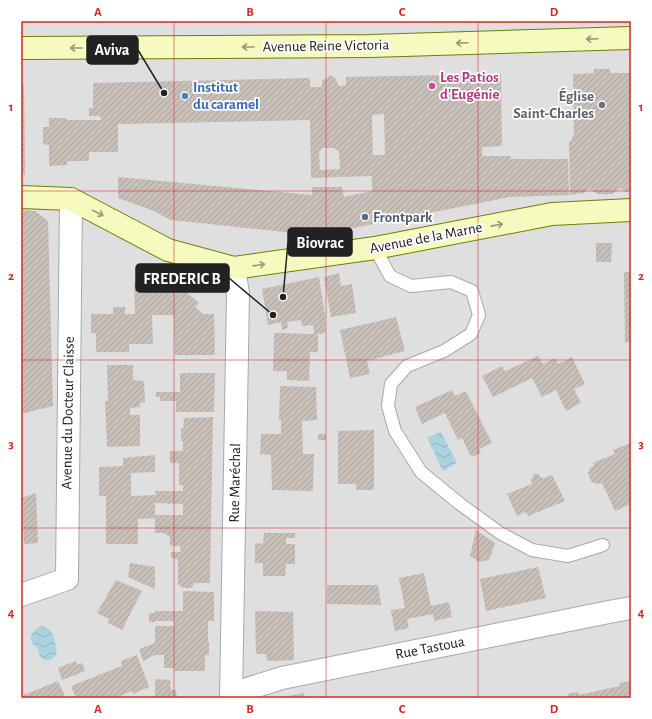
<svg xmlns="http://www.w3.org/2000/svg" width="652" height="719" viewBox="0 0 652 719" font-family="'Alegreya Sans',sans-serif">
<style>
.residential{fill:#e0dfdf}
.water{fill:url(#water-waves)}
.building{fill:url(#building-hatch);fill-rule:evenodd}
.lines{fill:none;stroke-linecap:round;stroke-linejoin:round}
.lane-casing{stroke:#a9a9a9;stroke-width:14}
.street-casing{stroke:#a9a9a9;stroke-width:24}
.secondary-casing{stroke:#707d05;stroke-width:24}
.lane{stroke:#fff;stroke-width:12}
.street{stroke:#fff;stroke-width:22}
.secondary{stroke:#f7fabf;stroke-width:22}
.oneway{stroke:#979978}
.grid{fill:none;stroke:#d62828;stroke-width:1;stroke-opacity:0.55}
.hotel-dot{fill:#d1479c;stroke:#fff;stroke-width:1.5}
.shop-dot{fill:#3f7fe0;stroke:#fff;stroke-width:1.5}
.worship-dot{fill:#6b7280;stroke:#fff;stroke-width:1.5}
.service-dot{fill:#5c6f8a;stroke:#fff;stroke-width:1.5}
.labels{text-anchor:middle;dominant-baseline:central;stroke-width:3.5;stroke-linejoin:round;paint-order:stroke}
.street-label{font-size:15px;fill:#222;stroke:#fff}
.hotel-label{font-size:15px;font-weight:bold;fill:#b23c85;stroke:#fff;text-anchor:start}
.shop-label{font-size:15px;font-weight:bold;fill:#366cbe;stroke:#fff;text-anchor:start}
.worship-label{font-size:15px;font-weight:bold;fill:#5b616d;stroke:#fff;text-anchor:end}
.service-label{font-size:15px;font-weight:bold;fill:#4e5e75;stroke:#fff;text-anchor:start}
.leader{fill:none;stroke:#222;stroke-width:1.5}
.callout-dot{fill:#222;stroke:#fff;stroke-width:1.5}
.callout{fill:#222;stroke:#222;stroke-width:1.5}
.callout-label{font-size:16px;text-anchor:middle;font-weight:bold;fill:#fff}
.neatline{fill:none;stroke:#d62828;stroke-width:1.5}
.grid-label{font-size:13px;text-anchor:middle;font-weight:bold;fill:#d62828}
</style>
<defs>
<pattern id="water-waves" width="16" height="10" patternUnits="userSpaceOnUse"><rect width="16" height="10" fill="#aad3df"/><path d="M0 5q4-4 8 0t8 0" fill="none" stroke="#92b5bf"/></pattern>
<pattern id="building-hatch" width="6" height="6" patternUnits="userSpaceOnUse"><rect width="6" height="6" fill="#c7bfb8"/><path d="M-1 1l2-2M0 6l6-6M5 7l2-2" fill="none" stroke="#aba49e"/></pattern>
</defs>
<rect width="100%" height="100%" fill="#f2efe9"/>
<rect class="residential" x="21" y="21" width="610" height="677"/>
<g class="water">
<path d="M441 432 457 463 443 471 427 438Z"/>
<path d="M42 626C55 630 55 641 57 653L51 660C42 661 39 657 38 648 26 642 31 630 42 626Z"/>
</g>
<g class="building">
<path d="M594 69H610V73H631V191L626 192 621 188 612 194H598L589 189 584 193 570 195 569 141H572V136H574L573 74 594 73Z"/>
<path d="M501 74 502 146 482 147V156H510L511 159H568L569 195 510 197 313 236V235L171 220 154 211 118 198V177L312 195V187H342L344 197 372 191V176L311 178 310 120 118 124V152H89V161H67V165L49 166V145L43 144V127H49V118H66L67 120H101L100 116H89V108H93V83L310 78V87H322V80L326 79 330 75 335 78 339 86 346 85V77ZM384 114 385 155H373L372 115ZM323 148H334L339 152 340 169 320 170 319 152Z"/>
<path d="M21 85H24L25 174H21Z"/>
<path d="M21 210 35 211 48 221 53 406 21 414Z"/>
<path d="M596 243H612L611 262H596Z"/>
<path d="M624 272H631V342L625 343Z"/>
<path d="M339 273 341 286 352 284 356 313 331 317 324 277Z"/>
<path d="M319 277 325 316V333L318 334V352H310L309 381 287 380V371H273L274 333 314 334 313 325 302 326 301 320 287 322 288 328 282 330 281 322 268 325 262 289Z"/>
<path d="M134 283H170L171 290 175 289 180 294 184 290 199 303 195 307 203 314H214L215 355H175L174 315H152L153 344H129V352H96V333H91V314H113V307H125V314H135Z"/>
<path d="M396 317 405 351 367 361 370 374 350 378 340 330Z"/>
<path d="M538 356 543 364 555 358 558 364 572 357 585 384 574 389 581 403 566 411 556 390 542 397 532 378 493 397 482 376 502 366 505 371Z"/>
<path d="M107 365H133V380L144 381 145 402 140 403V407L130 408V415H140V446L107 447 105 401H108Z"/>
<path d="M180 373H215L214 412H176V401H160V397H156V392H180Z"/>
<path d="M280 386 316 387 317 420 302 421 303 454H314L313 491 272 490 271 455 260 454 261 434H281V420H279Z"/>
<path d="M452 390 455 396 466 391 492 443 479 449 481 453 471 457 462 438 458 440 445 413 422 424 415 407Z"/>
<path d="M213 417 210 583H194L192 588H183L178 584V559L171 558V552H181L180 546H170V537L164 533H155V518L138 519V544H106V496H99V467L123 466V458L155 455V472L131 473V496L156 495 155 491H183V485H179V463H170V451H183V441H181V429H183L184 418ZM155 503 183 504V515H155Z"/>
<path d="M374 430V490H356V484H338V431Z"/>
<rect x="318" y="434" width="8" height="6"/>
<path d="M631 443V504L615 511 602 483 598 484 591 482 588 473 591 467 594 466 593 463 615 454 613 450Z"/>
<path d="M534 474H538L543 479 552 475 565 501 528 516 526 512 517 516 507 494 532 484 531 480Z"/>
<path d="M36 493 38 543 24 544 22 498Z"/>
<path d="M476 530 495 543 489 560 479 562 470 556Z"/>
<path d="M264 533H295V538H286V544H295V564H286L285 576H263V563H255V543L263 544Z"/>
<path d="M130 563 155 567V589L128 577Z"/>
<path d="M538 567 546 598 486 611 480 579Z"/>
<path d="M424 573 431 606 449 602 452 617 434 621 433 614 407 619 409 628 395 631 391 610 405 608 399 578Z"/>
<path d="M116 580 142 591 122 630 108 623 109 619 97 613Z"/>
<path d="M327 585H378L381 605 327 604Z"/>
<path d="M183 591 214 592V621H208V642H209V655H205V671H175V668H164V655H155L143 661 139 649 155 643V626H174V621H155V622H149V613H155V611H183Z"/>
<path d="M255 611 293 612 294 660 267 661 266 654H256Z"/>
<path d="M137 655 149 687 133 694 132 691 115 698H76L71 686 122 666 121 661Z"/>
<path d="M76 661 77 665 82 663 85 671 62 680 58 668Z"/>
<path d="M155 679 170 680 171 690H176L177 698H155Z"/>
<path d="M58 681 66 698H21V696Z"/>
<path d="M630 681 631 698H565L568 697 567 694 578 692 579 695 620 686 619 683Z"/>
<path d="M304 693 305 698H282V697Z"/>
</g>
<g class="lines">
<g class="lane-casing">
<path id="lane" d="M375 248 390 276 411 286 451 282 472 291 479 315 471 334 444 351 407 366 391 384 388 406 395 431 421 472 460 504 500 533 532 550 568 556 603 545"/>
</g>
<g class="street-casing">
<g id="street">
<path d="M21 595 67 579 71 199"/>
<path d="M231 694 282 678 609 612 631 608"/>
<path d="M231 698 238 294 234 268"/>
</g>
</g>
<g class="secondary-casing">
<g id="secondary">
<path d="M21 48 370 46 631 38"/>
<path d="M21 197 71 199 168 250 234 268 375 248 552 214 631 210"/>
</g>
</g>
<use href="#lane" class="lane"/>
<use href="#street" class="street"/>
<use href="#secondary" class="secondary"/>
</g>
<defs><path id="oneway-shaft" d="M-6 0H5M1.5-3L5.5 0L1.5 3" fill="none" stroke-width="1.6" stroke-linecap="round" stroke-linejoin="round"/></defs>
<g class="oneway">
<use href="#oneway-shaft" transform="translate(592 39) rotate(178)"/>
<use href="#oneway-shaft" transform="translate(462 43) rotate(178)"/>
<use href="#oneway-shaft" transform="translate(248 47) rotate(180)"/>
<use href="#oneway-shaft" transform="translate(76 48) rotate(180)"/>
<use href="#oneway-shaft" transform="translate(98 213) rotate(28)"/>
<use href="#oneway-shaft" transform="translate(497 225) rotate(-11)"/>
<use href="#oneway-shaft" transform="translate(259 265) rotate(-8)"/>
</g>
<path class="grid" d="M174 21V698M326 21V698M478 21V698M21 191H631M21 360H631M21 528H631"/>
<circle class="hotel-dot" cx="432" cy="86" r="4"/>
<circle class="shop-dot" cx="185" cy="96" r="4"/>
<circle class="worship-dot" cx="602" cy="105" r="4"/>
<circle class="service-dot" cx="365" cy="217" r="4"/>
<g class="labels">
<g class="street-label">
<text transform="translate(326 46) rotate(-1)">Avenue Reine Victoria</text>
<text transform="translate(426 238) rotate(-11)">Avenue de la Marne</text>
<text transform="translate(68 413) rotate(-89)">Avenue du Docteur Claisse</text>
<text transform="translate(235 483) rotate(-89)">Rue Maréchal</text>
<text transform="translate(430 648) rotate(-11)">Rue Tastoua</text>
</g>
<g class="hotel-label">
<text x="440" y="77">Les Patios<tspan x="440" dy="17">d'Eugénie</tspan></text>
</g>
<g class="shop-label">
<text x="193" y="87">Institut<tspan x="193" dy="17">du caramel</tspan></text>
</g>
<g class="worship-label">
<text x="594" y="96">Église<tspan x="594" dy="17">Saint-Charles</tspan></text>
</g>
<g class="service-label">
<text x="373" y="217">Frontpark</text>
</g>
</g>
<path class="leader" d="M164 93L138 50M283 297L288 242M273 315L229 278"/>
<g class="callout-dot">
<circle cx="164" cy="93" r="4"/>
<circle cx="283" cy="297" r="4"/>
<circle cx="273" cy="315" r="4"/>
</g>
<g class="callout">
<rect x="87" y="36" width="51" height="28" rx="4"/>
<rect x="288" y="228" width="64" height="28" rx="4"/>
<rect x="136" y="264" width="93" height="28" rx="4"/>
</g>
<g class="callout-label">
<text x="112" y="55">Aviva</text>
<text x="320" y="248">Biovrac</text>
<text x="182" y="284">FREDERIC B</text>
</g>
<rect width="652" height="719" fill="none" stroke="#ffffff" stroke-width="44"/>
<rect x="22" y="22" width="608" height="675" class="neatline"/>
<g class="grid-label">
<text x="98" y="16">A</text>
<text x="250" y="16">B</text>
<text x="402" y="16">C</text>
<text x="554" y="16">D</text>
<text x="11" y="111">1</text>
<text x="641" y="111">1</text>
<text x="11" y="280">2</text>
<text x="641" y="280">2</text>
<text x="11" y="448">3</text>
<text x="641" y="448">3</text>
<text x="11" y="617">4</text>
<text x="641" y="617">4</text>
<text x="98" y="713">A</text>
<text x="250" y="713">B</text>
<text x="402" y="713">C</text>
<text x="554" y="713">D</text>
</g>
</svg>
